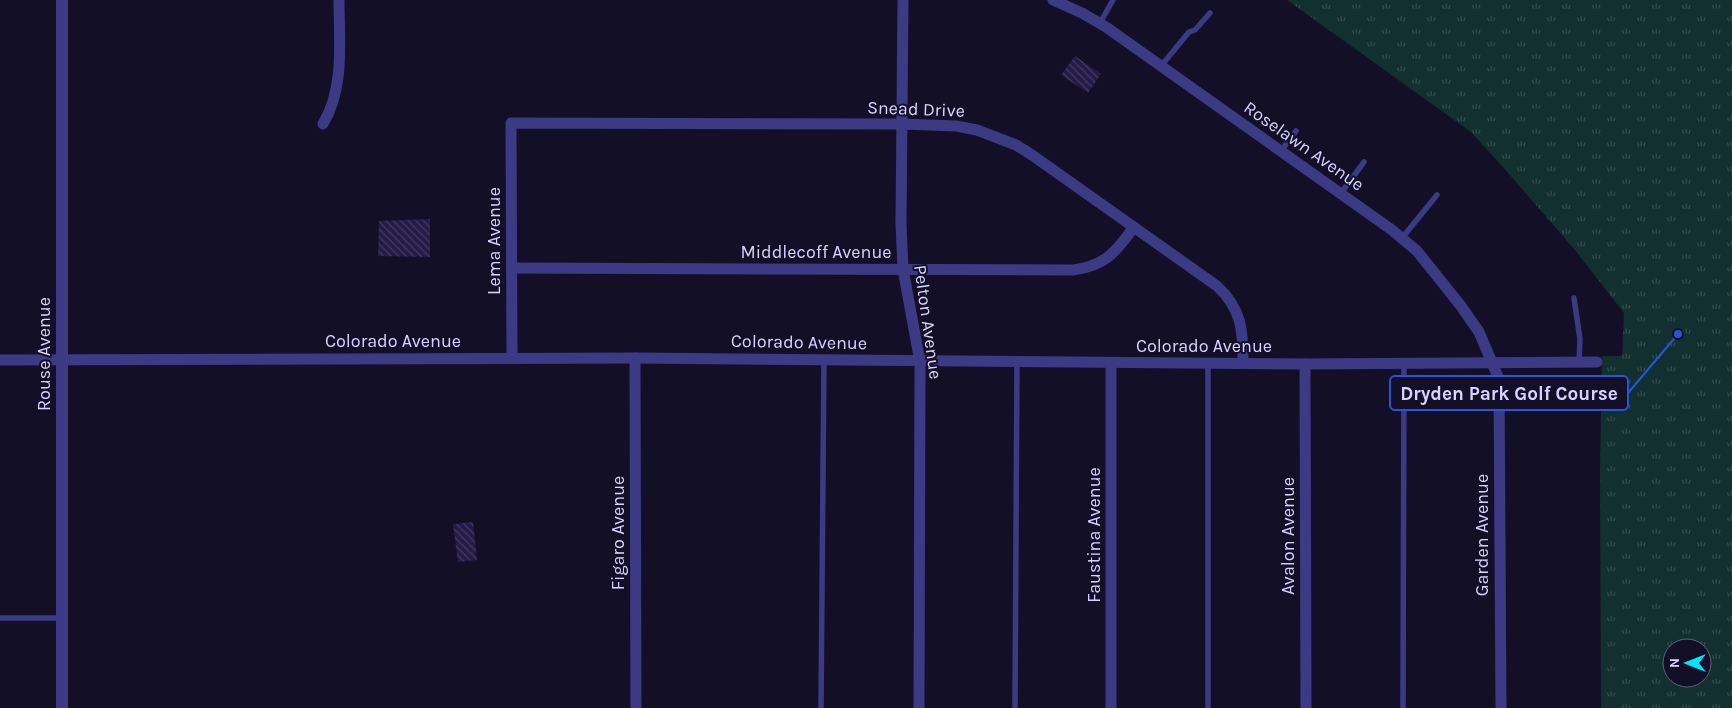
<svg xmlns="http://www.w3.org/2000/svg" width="1732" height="708" viewBox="0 0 1732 708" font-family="Karla,sans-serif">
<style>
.grass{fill:url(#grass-tufts);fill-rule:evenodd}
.building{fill:url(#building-back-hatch)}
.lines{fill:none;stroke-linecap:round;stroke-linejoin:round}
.service{stroke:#3d3a85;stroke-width:5.5}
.minor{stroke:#3d3a85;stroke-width:11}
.tertiary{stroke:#3d3a85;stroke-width:12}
.labels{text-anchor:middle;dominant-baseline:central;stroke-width:4;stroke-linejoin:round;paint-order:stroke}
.street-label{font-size:18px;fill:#d9d4ff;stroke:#130f26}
.leader{fill:none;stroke:#2655da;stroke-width:2}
.callout-dot{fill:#2655da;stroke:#130f26;stroke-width:2}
.callout{fill:#130f26;stroke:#2655da;stroke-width:2}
.callout-label{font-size:19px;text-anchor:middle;font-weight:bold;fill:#d9d4ff}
</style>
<defs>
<pattern id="grass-tufts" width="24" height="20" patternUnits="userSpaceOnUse" patternTransform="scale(1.25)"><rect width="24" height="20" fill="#12302f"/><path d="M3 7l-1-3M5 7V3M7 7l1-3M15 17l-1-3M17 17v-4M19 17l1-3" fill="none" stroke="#344d4e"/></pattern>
<pattern id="building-back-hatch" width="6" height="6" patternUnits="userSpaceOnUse" patternTransform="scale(1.25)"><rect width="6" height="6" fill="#241b47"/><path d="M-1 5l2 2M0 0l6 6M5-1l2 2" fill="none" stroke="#433b63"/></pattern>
</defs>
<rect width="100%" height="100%" fill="#130f26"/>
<path class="grass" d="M1287 0H1732V708H1601L1600 470 1602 356H1622L1624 313 1575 250 1502 166 1471 132ZM1672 648H1702V678H1672Z"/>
<g class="building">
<path d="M1075 56 1101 74 1088 93 1061 75Z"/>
<path d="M430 219V257L378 256 379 221Z"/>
<path d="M473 522 477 560 458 562 453 524Z"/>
</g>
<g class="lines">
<g class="service">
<path d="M1100 23 1113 0"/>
<path d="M1161 66 1189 32 1195 30 1210 13"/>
<path d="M1281 151 1296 131"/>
<path d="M1341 193 1364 162"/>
<path d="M1402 238 1437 195"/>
<path d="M1574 298 1580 339 1579 363"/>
<path d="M0 618H62"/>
<path d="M821 708 824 358"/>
<path d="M1015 708 1017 362"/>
<path d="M1208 708V363"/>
<path d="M1403 708 1404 363"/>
</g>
<g class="minor">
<path d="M903 0 901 224 903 269 920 362 919 708"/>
<path d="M1053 0 1082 13 1106 27 1392 230 1417 251 1461 306 1479 332 1499 379 1501 708"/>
<path d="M323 124C345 87 339 41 339 0"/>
<path d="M512 268 1073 270C1105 266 1116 252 1134 227"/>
<path d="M512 358 511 123 902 124 956 126 977 130 1016 145 1032 155 1217 286C1242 309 1243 331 1243 363"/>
<path d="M635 358 636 708"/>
<path d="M0 360 635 358 1305 364 1597 362"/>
<path d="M1305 364 1306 708"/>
<path d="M1111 708V363"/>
</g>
<path class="tertiary" d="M62 0V708"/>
</g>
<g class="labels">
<g class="street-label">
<text transform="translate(916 109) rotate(2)">Snead Drive</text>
<text transform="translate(1304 146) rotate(35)">Roselawn Avenue</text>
<text transform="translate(494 241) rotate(-90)">Lema Avenue</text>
<text x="816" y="252">Middlecoff Avenue</text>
<text transform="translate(928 322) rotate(82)">Pelton Avenue</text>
<text x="393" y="341">Colorado Avenue</text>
<text transform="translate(799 342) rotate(1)">Colorado Avenue</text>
<text x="1204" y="346">Colorado Avenue</text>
<text transform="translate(44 354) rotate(-90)">Rouse Avenue</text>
<text transform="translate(618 533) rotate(-90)">Figaro Avenue</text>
<text transform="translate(1094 535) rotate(-90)">Faustina Avenue</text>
<text transform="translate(1482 535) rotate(-90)">Garden Avenue</text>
<text transform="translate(1288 536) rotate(-90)">Avalon Avenue</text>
</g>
</g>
<path class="leader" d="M1678 334L1628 393"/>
<circle class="callout-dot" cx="1678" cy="334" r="5"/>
<rect class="callout" x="1390" y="376" width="238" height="34" rx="5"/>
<g class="callout-label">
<text x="1509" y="400">Dryden Park Golf Course</text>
</g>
<g transform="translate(1687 663) rotate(270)"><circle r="24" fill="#130f26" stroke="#625e7d"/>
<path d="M0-4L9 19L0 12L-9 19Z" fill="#00e5ff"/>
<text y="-8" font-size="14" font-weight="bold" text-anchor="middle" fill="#d9d4ff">N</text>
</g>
</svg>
